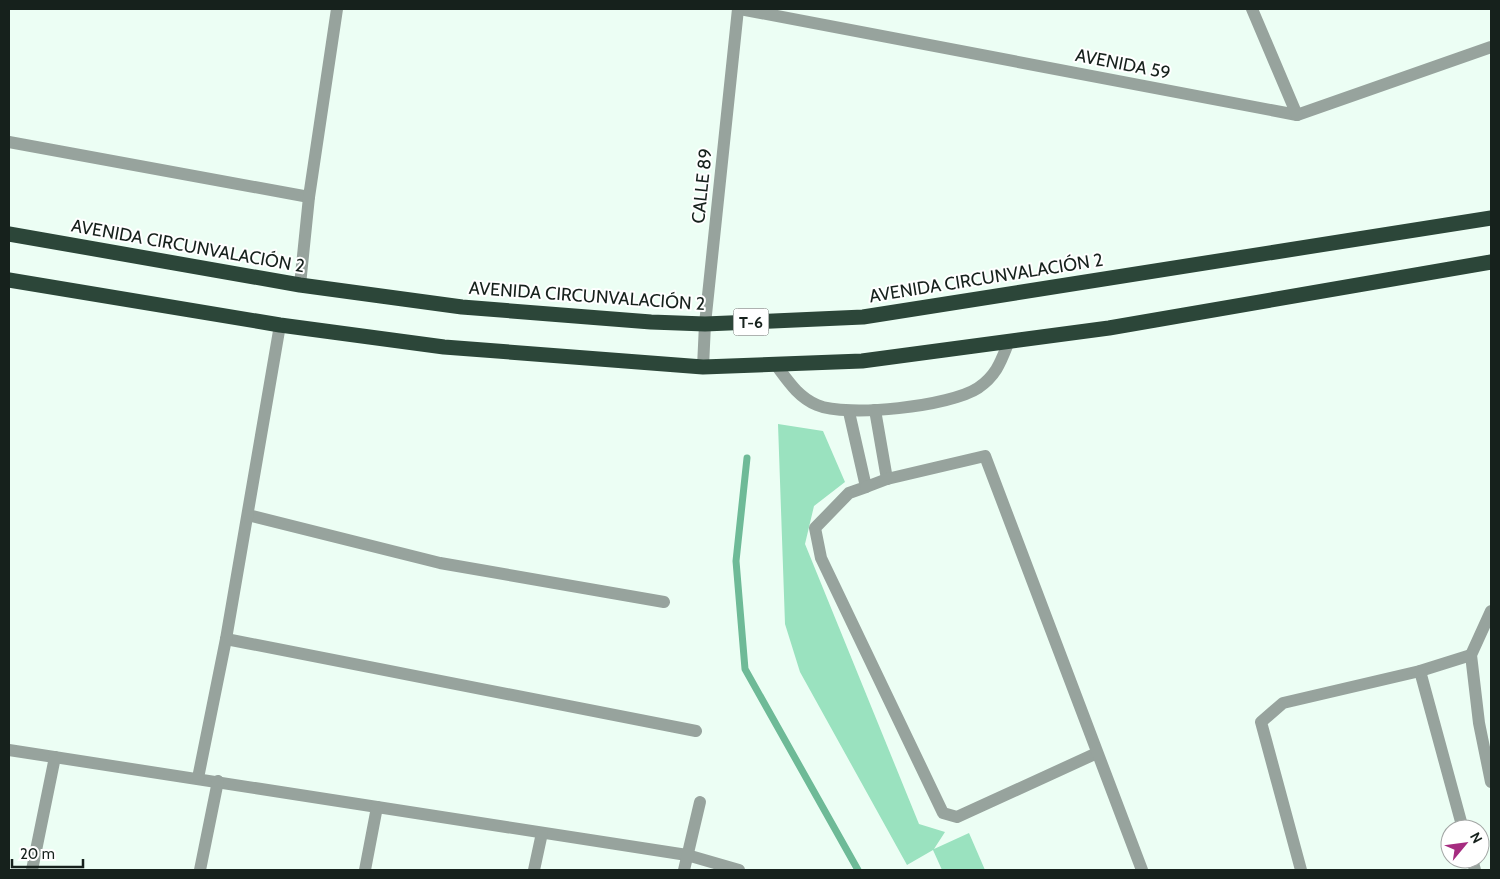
<svg xmlns="http://www.w3.org/2000/svg" width="1500" height="879" viewBox="0 0 1500 879" font-family="Cabin,sans-serif">
<style>
.green{fill:#9ae2bf}
.lines{fill:none;stroke-linecap:round;stroke-linejoin:round}
.stream{stroke:#6eba97;stroke-width:7}
.street{stroke:#97a39d;stroke-width:12}
.highway{stroke:#2c4639;stroke-width:15}
.labels{text-anchor:middle;dominant-baseline:central;stroke-width:4;stroke-linejoin:round;paint-order:stroke}
.shield{fill:#fff;stroke:#5c6460;stroke-width:1}
.shield-label{font-size:16px;font-weight:bold;fill:#16211c}
.street-label{font-size:18px;fill:#16211c;stroke:#fff}
</style>
<rect width="100%" height="100%" fill="#ecfef4"/>
<path class="green" d="M778 424 823 431 845 482 814 506 805 544 919 824 945 832 934 849 969 833 985 870H942L933 850 907 865 800 672 785 624Z"/>
<g class="lines">
<path class="stream" d="M747 458 736 561 745 669 858 870"/>
<g class="street">
<path d="M740 9 1297 115 1491 47"/>
<path d="M1252 9 1297 115"/>
<path d="M9 142 309 197"/>
<path d="M300 285 309 197 337 9"/>
<path d="M776 365C788 381 798 397 817 405 847 418 951 406 978 388 997 375 1001 361 1009 341"/>
<path d="M703 367 705 324 738 9"/>
<path d="M875 410 887 479"/>
<path d="M849 412 866 487 849 493 815 528 821 558 943 813 957 817 1097 753"/>
<path d="M866 487 887 479 985 456 1142 870"/>
<path d="M248 515 440 563 664 602"/>
<path d="M1491 611 1471 655 1479 723 1491 782"/>
<path d="M226 639 696 731"/>
<path d="M1420 671 1463 829"/>
<path d="M9 750 687 855 739 870"/>
<path d="M198 778 226 639 280 325"/>
<path d="M1472 859 1475 870"/>
<path d="M32 870 55 757"/>
<path d="M200 870 218 781"/>
<path d="M365 870 377 807"/>
<path d="M534 870 542 833"/>
<path d="M684 870 700 802"/>
<path d="M1301 870 1261 722 1283 703 1420 671 1471 655"/>
</g>
<g class="highway">
<path d="M9 234 300 285 462 307 651 322 705 324 863 317 1491 218"/>
<path d="M9 280 280 325 444 347 703 367 862 361 1109 328 1491 262"/>
</g>
</g>
<g class="labels">
<rect class="shield" x="733.5" y="308.5" width="35" height="27" rx="4"/>
<g class="shield-label">
<text x="751" y="322">T-6</text>
</g>
<g class="street-label">
<text transform="translate(1123 64) rotate(11)">AVENIDA 59</text>
<text transform="translate(702 186) rotate(-84)">CALLE 89</text>
<text transform="translate(188 246) rotate(10)">AVENIDA CIRCUNVALACIÓN 2</text>
<text transform="translate(986 278) rotate(-9)">AVENIDA CIRCUNVALACIÓN 2</text>
<text transform="translate(587 296) rotate(4)">AVENIDA CIRCUNVALACIÓN 2</text>
</g>
</g>
<rect width="1500" height="879" fill="none" stroke="#16211c" stroke-width="20"/>
<g transform="translate(1465 844) rotate(61)"><circle r="24" fill="#ffffff" stroke="#a2a6a4"/>
<path d="M0-4L9 19L0 12L-9 19Z" fill="#a62c80"/>
<text y="-8" font-size="14" font-weight="bold" text-anchor="middle" fill="#16211c">N</text>
</g>
<path d="M12 859v8h71v-8" fill="none" stroke="#16211c" stroke-width="2.5"/>
<text x="20" y="859" font-size="15" fill="#16211c" stroke="#ffffff" stroke-width="4" paint-order="stroke">20 m</text>
</svg>
